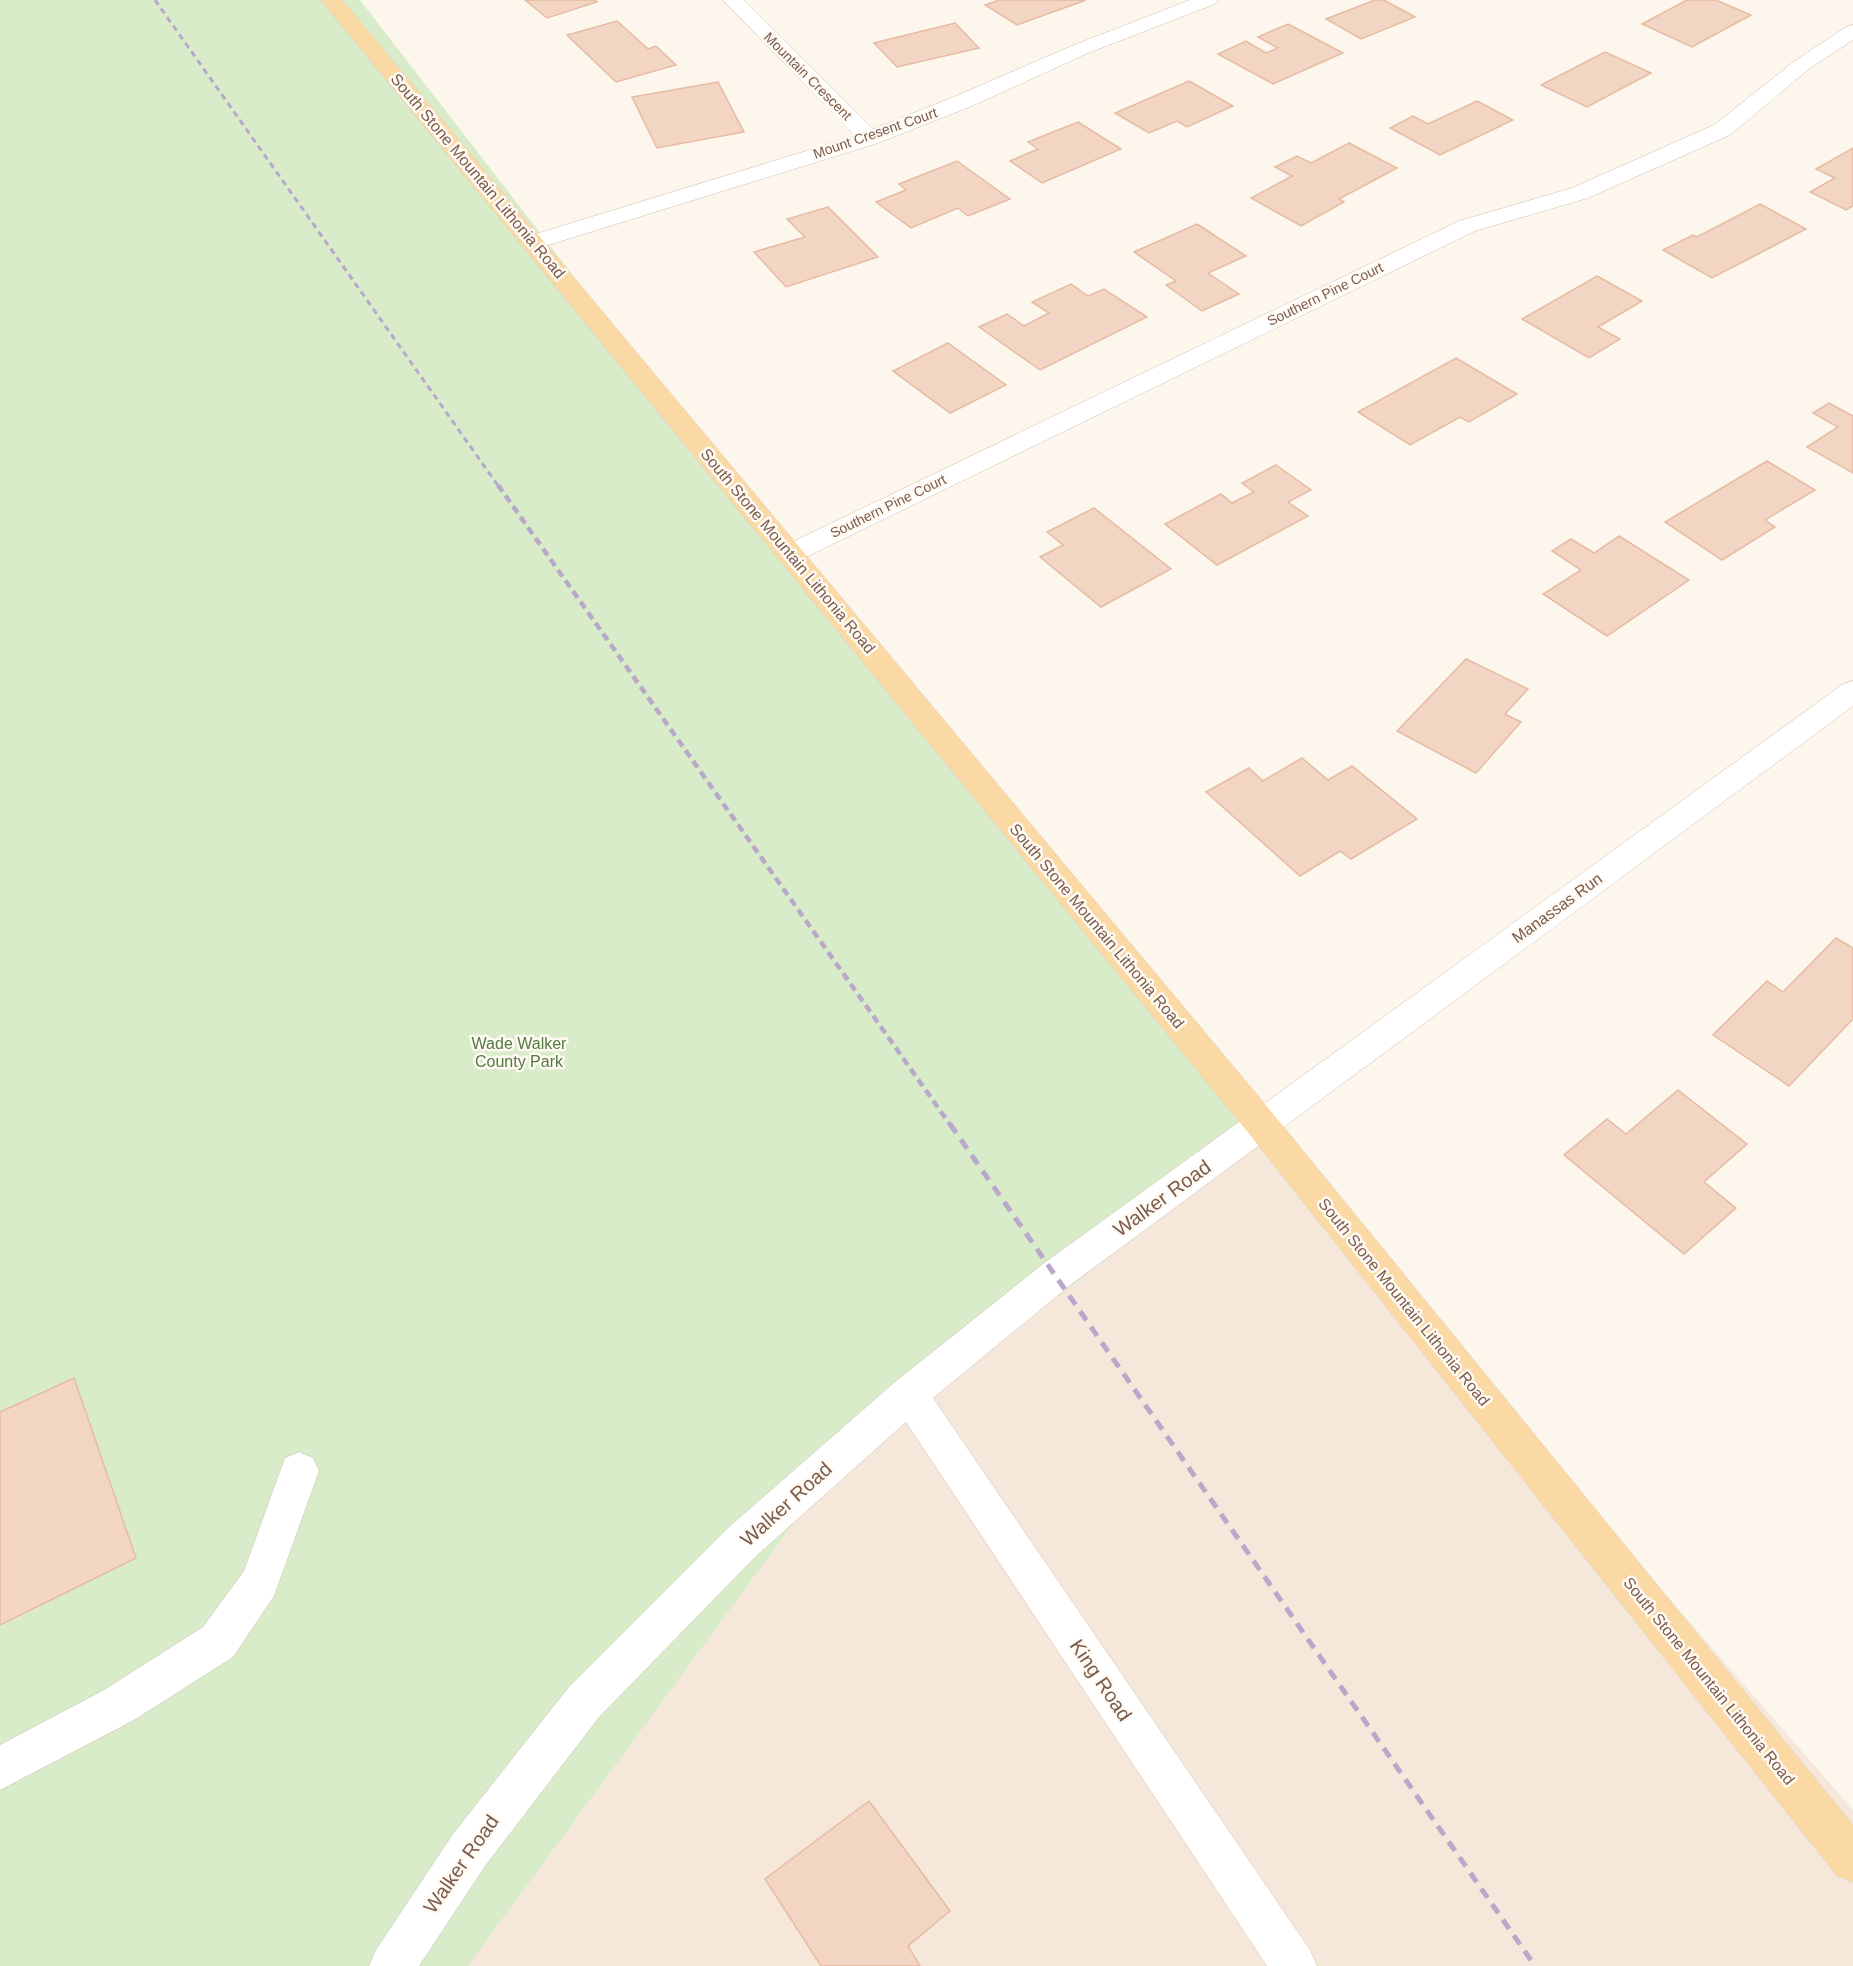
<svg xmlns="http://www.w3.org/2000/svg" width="1853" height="1966" viewBox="0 0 1853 1966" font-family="Arial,sans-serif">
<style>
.residential{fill:#f5e8da}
.green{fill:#d8ecc9}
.building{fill:#f3d5c3;stroke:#e6bba3;stroke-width:1.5}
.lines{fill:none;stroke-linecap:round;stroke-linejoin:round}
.minor-casing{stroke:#d1beb0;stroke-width:1}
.major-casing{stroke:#dad1cd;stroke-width:1}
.minor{fill:#fff;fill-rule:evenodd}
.major{fill:#fbd9a5;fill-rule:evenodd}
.rail-far2{stroke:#b9a8c9;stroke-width:3;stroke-dasharray:6 4.5;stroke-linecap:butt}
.rail-far1{stroke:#b9a8c9;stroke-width:4.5;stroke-dasharray:8 5;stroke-linecap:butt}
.rail{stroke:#b9a8c9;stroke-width:5;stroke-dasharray:11 8;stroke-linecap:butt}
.labels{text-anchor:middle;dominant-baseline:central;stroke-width:5;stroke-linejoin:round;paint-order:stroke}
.far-street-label{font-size:14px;fill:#7a5c4d;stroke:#fffaf3}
.street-label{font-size:16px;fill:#7a5c4d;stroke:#fffaf3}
.park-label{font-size:16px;fill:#537a41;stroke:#fffaf3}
.near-street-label{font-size:20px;fill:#7a5c4d;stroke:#fffaf3}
</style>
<rect width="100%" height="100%" fill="#fdf6ec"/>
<path class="residential" d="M1268 1137 1853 1810V1966H468L837 1464Z"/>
<path class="green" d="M0 0H360L1001 829 1268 1137 837 1464 468 1966H0Z"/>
<g class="building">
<path d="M525 0H595L597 2 547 18Z"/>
<path d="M999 0H1086L1017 25 985 5Z"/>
<path d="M1375 0H1384L1415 17 1361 39 1326 19Z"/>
<path d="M1687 0H1716L1751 15 1692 47 1642 24Z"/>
<path d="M617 21 648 49 656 46 676 65 616 82 567 35Z"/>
<path d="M955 23 979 48 897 67 874 43Z"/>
<path d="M1288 24 1343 53 1273 84 1218 54 1246 41 1266 53 1278 48 1258 37Z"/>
<path d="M1605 52 1651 73 1587 107 1541 85Z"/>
<path d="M1189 81 1233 106 1187 127 1177 121 1149 133 1115 113Z"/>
<path d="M718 82 744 132 657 148 632 97Z"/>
<path d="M1477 101 1513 120 1440 155 1390 128 1413 116 1428 124Z"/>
<path d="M1078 122 1121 149 1042 183 1010 161 1038 149 1028 142Z"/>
<path d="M1349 143 1397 168 1339 199 1344 202 1301 226 1251 198 1292 176 1275 167 1297 156 1311 163Z"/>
<path d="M1853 148V206L1846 210 1810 192 1835 178 1816 169Z"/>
<path d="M957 161 1010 199 968 216 958 208 911 228 876 202 906 190 899 184Z"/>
<path d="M1760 204 1806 229 1712 278 1663 250 1693 235 1697 237Z"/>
<path d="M828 207 878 257 786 287 754 252 805 237 787 219Z"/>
<path d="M1197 224 1246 256 1208 273 1239 294 1202 311 1166 285 1176 281 1134 252Z"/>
<path d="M1597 276 1642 301 1598 327 1620 339 1589 358 1522 319Z"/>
<path d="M1071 284 1088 296 1104 289 1147 317 1040 370 979 327 1007 314 1024 326 1049 313 1032 302Z"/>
<path d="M948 343 1006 385 950 413 893 371Z"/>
<path d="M1456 358 1517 394 1469 422 1460 417 1410 445 1358 412Z"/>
<path d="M1829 403 1853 416V473L1807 447 1838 427 1813 413Z"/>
<path d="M1767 461 1815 490 1765 520 1775 527 1722 560 1665 522Z"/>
<path d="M1276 465 1311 490 1288 502 1308 516 1217 565 1165 524 1221 494 1232 503 1254 492 1242 483Z"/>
<path d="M1094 508 1171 569 1101 607 1040 557 1063 545 1047 532Z"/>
<path d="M1619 536 1689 580 1607 636 1543 594 1581 570 1552 551 1571 539 1594 553Z"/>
<path d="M1466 659 1528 689 1505 714 1521 722 1476 773 1397 731Z"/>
<path d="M1302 758 1328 780 1352 766 1417 819 1351 859 1340 851 1300 876 1206 792 1249 768 1263 781Z"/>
<path d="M1836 938 1853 948V1019L1789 1086 1713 1035 1767 981 1783 992Z"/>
<path d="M1678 1090 1747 1144 1704 1182 1736 1208 1684 1254 1564 1155 1607 1119 1626 1134Z"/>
<path d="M74 1378 136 1558 0 1625V1412Z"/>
<path d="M869 1801 950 1911 908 1946 920 1966H821L765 1879Z"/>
</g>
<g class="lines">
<g class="minor-casing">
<g id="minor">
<path d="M723 0H744L873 129 956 96 1074 45 1190 0H1218L1215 4 1088 53 972 106 878 143 542 247H526L522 242 526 237 855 136Z"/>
<path d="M1853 25V40L1810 68 1730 135 1588 198 1475 231 800 560 790 563 780 560 776 554 780 548 1459 221 1572 188 1714 125 1796 60 1846 27Z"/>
<path d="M1853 681V706L1069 1286 933 1398 1310 1950 1317 1966H1267L906 1422 756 1556 599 1717 485 1866 419 1966H369L376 1950 453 1834 569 1687 728 1528 895 1382 1043 1264 1843 684Z"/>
<path d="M299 1452 313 1458 319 1471 274 1596 233 1657 134 1720 0 1790V1745L104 1690 203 1627 244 1571 285 1458Z"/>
</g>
</g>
<g class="major-casing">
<path id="major" d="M321 0H342L1274 1115 1853 1825V1882L1837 1876 1250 1135Z"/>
</g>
<use href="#minor" class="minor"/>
<use href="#major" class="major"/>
<path class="rail-far2" d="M155 0 499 487"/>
<path class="rail-far1" d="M498 485 951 1126"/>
<path class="rail" d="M950 1124 1535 1966"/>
</g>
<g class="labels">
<g class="far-street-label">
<text transform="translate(808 76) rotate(45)">Mountain Crescent</text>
<text transform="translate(875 133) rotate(-19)">Mount Cresent Court</text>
<text transform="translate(1325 294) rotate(-26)">Southern Pine Court</text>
<text transform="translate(888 506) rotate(-26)">Southern Pine Court</text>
</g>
<g class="street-label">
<text transform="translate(478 176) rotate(50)">South Stone Mountain Lithonia Road</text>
<text transform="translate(788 551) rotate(50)">South Stone Mountain Lithonia Road</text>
<text transform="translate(1557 908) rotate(-36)">Manassas Run</text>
<text transform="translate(1097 926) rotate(50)">South Stone Mountain Lithonia Road</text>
<text transform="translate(1404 1302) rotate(51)">South Stone Mountain Lithonia Road</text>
<text transform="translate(1709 1681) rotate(51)">South Stone Mountain Lithonia Road</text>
</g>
<g class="park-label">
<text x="519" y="1043">Wade Walker<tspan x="519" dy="18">County Park</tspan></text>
</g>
<g class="near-street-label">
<text transform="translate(1162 1198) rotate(-36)">Walker Road</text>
<text transform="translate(786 1504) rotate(-42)">Walker Road</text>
<text transform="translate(1101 1680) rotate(56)">King Road</text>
<text transform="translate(461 1864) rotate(-55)">Walker Road</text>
</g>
</g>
</svg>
